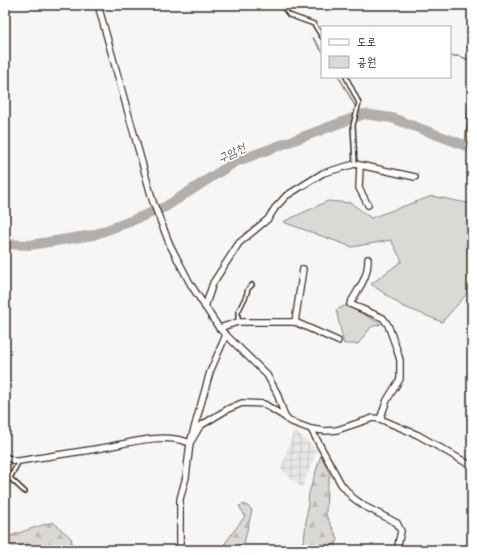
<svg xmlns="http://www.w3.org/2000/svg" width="477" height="555" viewBox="0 0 477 555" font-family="Mali,'Poor Story',sans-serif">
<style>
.built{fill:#e9e7e6}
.industrial{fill:url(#industrial-grid)}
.green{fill:#dbd9d6;stroke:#8b827a}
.forest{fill:url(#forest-firs);stroke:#8b827a}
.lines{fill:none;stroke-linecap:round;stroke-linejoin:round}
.stream{stroke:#847972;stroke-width:1.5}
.river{stroke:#b4aeaa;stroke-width:10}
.lane-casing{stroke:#3b2a1e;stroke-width:6}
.street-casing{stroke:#3b2a1e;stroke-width:8}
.lane{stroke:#fff;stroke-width:3}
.street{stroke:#fff;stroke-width:5.5}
.labels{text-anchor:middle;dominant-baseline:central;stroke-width:3.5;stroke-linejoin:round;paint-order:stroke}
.water-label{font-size:12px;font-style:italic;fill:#65584f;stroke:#fff}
</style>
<defs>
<pattern id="industrial-grid" width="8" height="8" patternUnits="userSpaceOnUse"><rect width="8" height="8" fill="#e9e7e6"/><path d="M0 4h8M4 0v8" fill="none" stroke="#c9c6c5"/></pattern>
<pattern id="forest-firs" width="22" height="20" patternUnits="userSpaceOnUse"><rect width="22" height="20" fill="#dbd9d6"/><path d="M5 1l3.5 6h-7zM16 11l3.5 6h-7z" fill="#bdbab7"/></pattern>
</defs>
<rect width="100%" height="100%" fill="#f7f6f6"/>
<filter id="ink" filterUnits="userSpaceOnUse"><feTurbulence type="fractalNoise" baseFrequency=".025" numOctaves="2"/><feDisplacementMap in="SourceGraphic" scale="8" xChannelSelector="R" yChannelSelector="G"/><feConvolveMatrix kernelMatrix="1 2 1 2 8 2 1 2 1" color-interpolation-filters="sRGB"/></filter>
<g filter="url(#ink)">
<path class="built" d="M472 72V143H467Z"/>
<path class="industrial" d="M294 430 317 450 302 488 281 469Z"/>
<g class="green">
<path d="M432 196 472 204V288L442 322 402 306 371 284 402 261 391 240 352 247 283 222 328 201 351 203 371 218Z"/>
<path d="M347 305 381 324 371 327 358 344H344L336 310Z"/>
</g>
<g class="forest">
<path d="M321 455 330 475 327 487 326 515 338 539 334 550H289L304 541 309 493Z"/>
<path d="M245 504 252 510 244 543 231 550H220L245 516 239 506Z"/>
<path d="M53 522 71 538 74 550H5V538L30 529Z"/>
</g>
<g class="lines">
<g class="stream">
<path d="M313 38 322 51"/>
<path d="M450 56H458L470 60 472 69 465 146"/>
<path d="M339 77 360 115"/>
</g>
<path class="river" d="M5 244 30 245 93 235 126 223 165 207 235 162 364 114 392 118 472 148"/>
<g class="lane-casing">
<g id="lane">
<path d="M282 5 289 15 314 24 322 37"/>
<path d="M346 77 359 103 353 125 355 164"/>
<path d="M238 322V312L246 296 248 289 252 285"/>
<path d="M19 461 10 478 25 492"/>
</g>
</g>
<g class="street-casing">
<g id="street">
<path d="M98 5 153 202 170 245 191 285 219 328 267 375 277 393 285 417 289 421 311 429 341 484 352 497 364 506 397 523 401 531 397 550"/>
<path d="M469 5 472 7"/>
<path d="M360 166 359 188 368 205"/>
<path d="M368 259C368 279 359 287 350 304L383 318 388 325 396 347 400 360V379L387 400 380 419"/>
<path d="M205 307 213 283 239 243 268 219 275 208 286 196 323 173 355 164 415 177"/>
<path d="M295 322 303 269"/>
<path d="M219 328 238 322H295L338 341"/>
<path d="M311 429 325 431 337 430 373 418 380 419 418 435 472 466"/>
<path d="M5 457 15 461H19C47 456 74 453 102 448 129 443 163 432 190 443L210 372 226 335"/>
<path d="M180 550V499L186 477 190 443 200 426 228 409 242 403 264 404 285 417"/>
</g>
</g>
<use href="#lane" class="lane"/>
<use href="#street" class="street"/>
</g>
</g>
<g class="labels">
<g class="water-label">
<text transform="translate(231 152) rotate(-26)">구암천</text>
</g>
</g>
<rect width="477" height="555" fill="none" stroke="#fff" stroke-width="20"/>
<rect x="10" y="10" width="457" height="535" fill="none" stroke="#3b2a1e" stroke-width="1.5" filter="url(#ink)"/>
<rect x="321" y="26" width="130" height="52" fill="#ffffff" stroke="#b1aaa5"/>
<rect x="329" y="39" width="20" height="6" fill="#ffffff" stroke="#b1aaa5"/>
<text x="357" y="46" font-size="12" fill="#3b2a1e">도로</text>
<rect x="329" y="56" width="20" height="12" fill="#dbd9d6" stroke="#b1aaa5"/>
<text x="357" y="66" font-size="12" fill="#3b2a1e">공원</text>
</svg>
